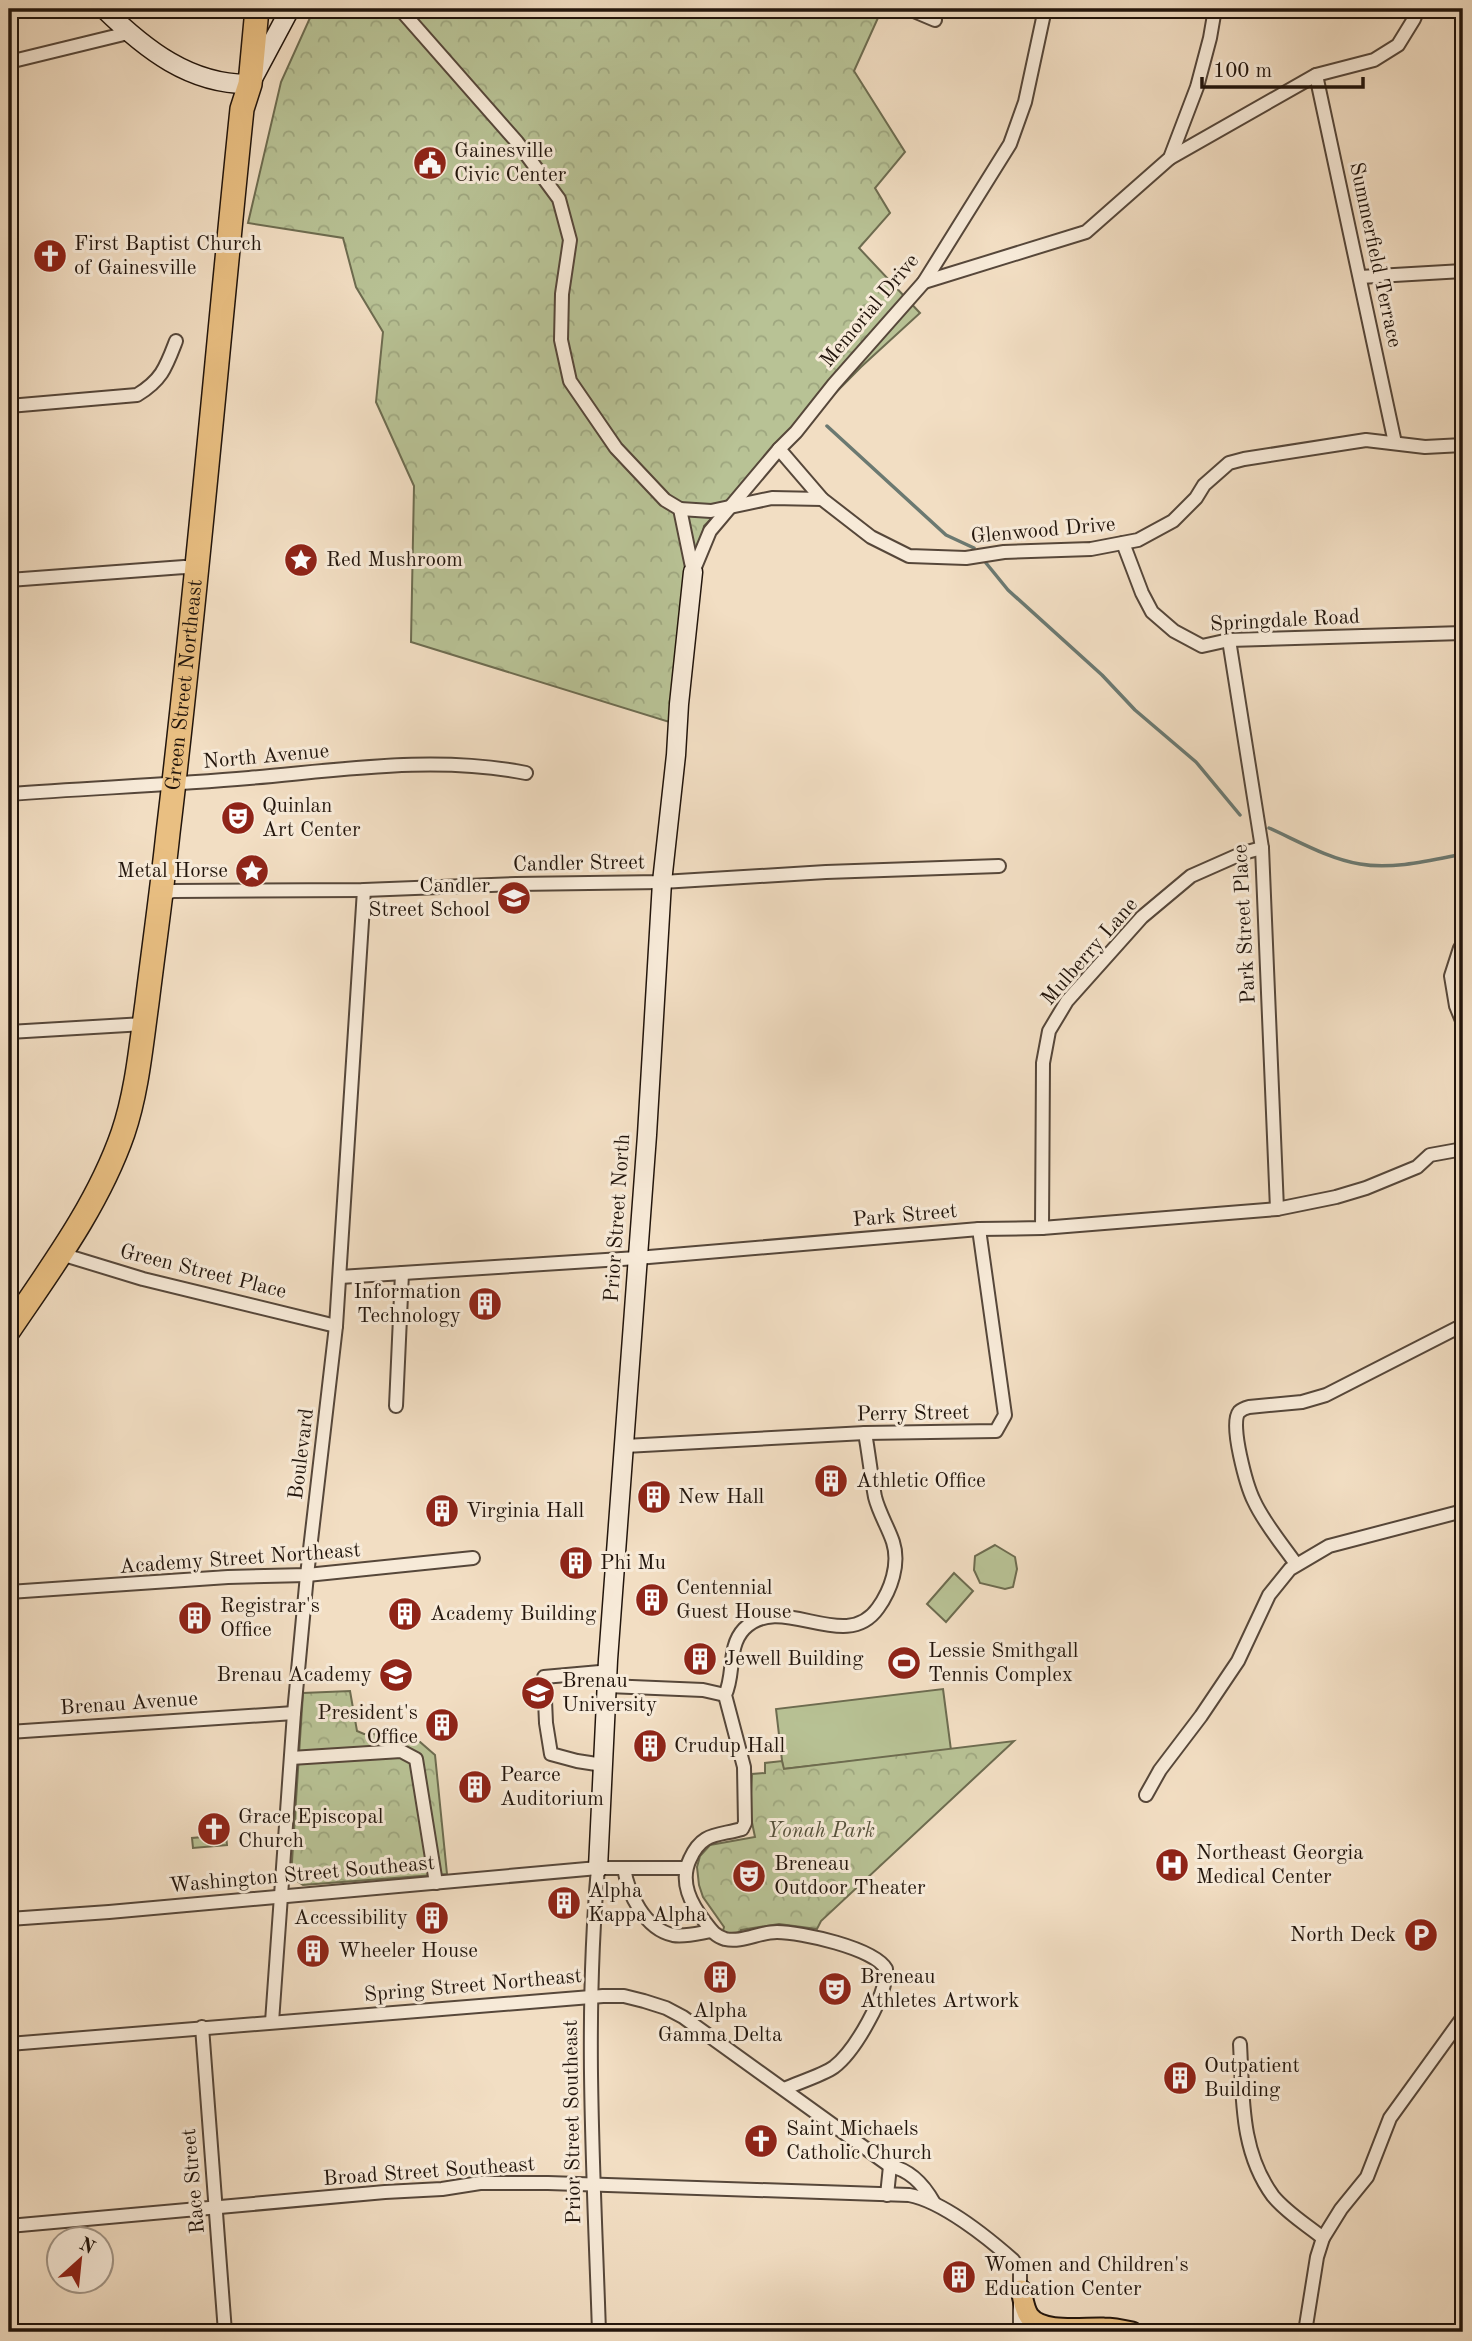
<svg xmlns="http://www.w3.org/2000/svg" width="1472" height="2341" viewBox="0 0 1472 2341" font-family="'Old Standard TT',serif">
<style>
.green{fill:#b8c295;stroke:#6d6c50;stroke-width:2}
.cemetery{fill:url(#cemetery-stones);stroke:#6d6c50;stroke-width:2}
.park{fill:url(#park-crowns);stroke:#6d6c50;stroke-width:2}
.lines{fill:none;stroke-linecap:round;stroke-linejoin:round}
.stream{stroke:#6b7971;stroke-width:3.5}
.street-casing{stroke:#56473a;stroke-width:16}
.secondary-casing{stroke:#22150c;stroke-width:21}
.primary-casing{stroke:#22150c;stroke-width:23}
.highway-casing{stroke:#22150c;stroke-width:26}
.street{stroke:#f7ead8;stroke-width:12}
.secondary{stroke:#f7ead8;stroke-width:18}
.primary{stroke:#e9bf82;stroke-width:19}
.highway{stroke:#e9bf82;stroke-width:23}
.labels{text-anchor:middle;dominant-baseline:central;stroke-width:6;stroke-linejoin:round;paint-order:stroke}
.poi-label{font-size:21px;fill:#22150c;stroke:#f7ead8;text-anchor:start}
.street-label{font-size:21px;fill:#22150c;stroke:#f7ead8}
.park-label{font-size:21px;font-style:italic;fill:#56523c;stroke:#f7ead8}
</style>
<defs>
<pattern id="cemetery-stones" width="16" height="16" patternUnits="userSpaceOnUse" patternTransform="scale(1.75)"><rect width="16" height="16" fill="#b8c295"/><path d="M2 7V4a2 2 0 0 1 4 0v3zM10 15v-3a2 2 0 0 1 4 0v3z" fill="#9ea67f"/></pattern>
<pattern id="park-crowns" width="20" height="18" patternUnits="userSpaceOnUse" patternTransform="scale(1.75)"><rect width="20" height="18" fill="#b8c295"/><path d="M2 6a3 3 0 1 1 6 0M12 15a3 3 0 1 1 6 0" fill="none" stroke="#9ea67f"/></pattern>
</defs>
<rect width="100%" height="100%" fill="#f2dec3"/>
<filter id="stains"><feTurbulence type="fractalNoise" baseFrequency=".00286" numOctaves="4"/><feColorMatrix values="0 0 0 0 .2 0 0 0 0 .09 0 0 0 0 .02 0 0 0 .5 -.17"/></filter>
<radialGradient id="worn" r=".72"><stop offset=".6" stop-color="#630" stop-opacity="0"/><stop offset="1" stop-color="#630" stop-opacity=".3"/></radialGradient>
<g class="green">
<path d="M995 1545 1015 1557 1017 1569 1013 1587 1005 1589 980 1583 974 1570 975 1556Z"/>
<path d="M954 1573 973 1591 946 1622 927 1604Z"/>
<path d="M943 1689 951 1750 783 1769 776 1709Z"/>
</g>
<path class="cemetery" d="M226 1835 227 1845 193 1848 192 1838Z"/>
<g class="park">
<path d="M314 9H882L854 71 905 152 875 188 890 213 859 248 920 313 861 367 704 526 679 725 411 642 414 486 376 402 383 332 356 287 343 238 248 223 281 82Z"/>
<path d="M350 1691 357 1731 364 1734H375L379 1744 403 1741 405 1738 420 1742 435 1755 447 1874 303 1885 291 1877 303 1693Z"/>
<path d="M1014 1741 821 1921 817 1929 779 1924 741 1930 737 1937 723 1931 724 1927 703 1897 699 1885 697 1867 700 1856 710 1845 755 1837 750 1813 752 1774 765 1773V1763L782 1761 784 1769Z"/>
</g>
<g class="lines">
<g class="stream">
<path d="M827 426 946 535 974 548"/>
<path d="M986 563 1008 590 1102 675 1135 710 1196 762 1240 815"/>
<path d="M1269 828C1298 841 1329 859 1360 864 1392 870 1432 860 1463 854"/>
</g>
<g class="street-casing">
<g id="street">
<path d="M400 9 517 142 559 199 570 240 562 294 561 340 570 381 616 448 665 500 680 509 693 572"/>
<path d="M909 9 935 20"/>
<path d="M9 62 128 33"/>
<path d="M1316 75 1395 443"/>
<path d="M1170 158 1316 75 1374 60 1398 45 1414 19 1418 9"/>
<path d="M1360 277 1463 271"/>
<path d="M924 282 1086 232 1170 158 1197 87 1210 38 1215 9"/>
<path d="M9 406 137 395C162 380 166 367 176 341"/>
<path d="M779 449 822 499 871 537 909 556 966 558 1004 552 1091 549 1138 540 1173 521 1196 498 1204 485 1229 463 1244 459 1366 440 1425 447 1463 445"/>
<path d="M680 509 711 511 772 498 822 499"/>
<path d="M1123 543 1142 593 1152 612 1174 631 1202 646 1229 640 1463 633"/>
<path d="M693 572 710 531 779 449 796 432 834 384 924 282 1010 144 1025 102 1045 9"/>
<path d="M9 580 184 567 197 568"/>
<path d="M1229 640 1262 848 1277 1209"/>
<path d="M9 794C89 788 169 785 249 778 341 770 435 755 526 773"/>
<path d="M161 895 173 891 364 890 516 884 662 882 826 872 999 866"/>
<path d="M1460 948 1451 976 1456 1006 1463 1023"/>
<path d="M9 1032 144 1024"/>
<path d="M1042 1228 1043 1063 1049 1031 1067 1001 1142 917 1191 876 1243 853 1262 848"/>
<path d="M61 1254 143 1279 336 1326"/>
<path d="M340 1277 637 1258 979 1229 1042 1228 1277 1209 1336 1197 1366 1188 1417 1167 1430 1155 1463 1149"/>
<path d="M396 1406 402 1273"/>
<path d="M625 1446 865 1433 996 1431 1005 1415 979 1229"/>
<path d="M1296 1564C1282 1544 1264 1523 1254 1501 1247 1487 1229 1424 1239 1412 1242 1409 1245 1408 1249 1407L1302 1402 1326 1395 1463 1325"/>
<path d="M9 1592 228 1577 307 1575 473 1558"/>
<path d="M608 1686 703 1690 725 1695"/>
<path d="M9 1732 294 1713"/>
<path d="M291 1758 401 1751 416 1759 436 1883"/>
<path d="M603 1765 577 1761 551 1754 546 1723 544 1677 600 1672 608 1674"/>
<path d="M1146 1795 1160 1770 1201 1716 1238 1661 1269 1595 1290 1569 1329 1546 1463 1511"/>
<path d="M598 1868C584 2025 594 2176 599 2332"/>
<path d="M624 1868C628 1894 645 1929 673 1935 686 1937 699 1933 711 1931"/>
<path d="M9 1919 109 1912 598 1868H686"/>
<path d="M272 2022 294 1713 307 1575 336 1326 364 890"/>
<path d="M202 2027 225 2332"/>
<path d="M9 2044 603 1996H624L644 2001 666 2008 683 2017 890 2166C911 2170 924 2185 934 2203"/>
<path d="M1240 2044C1243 2097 1240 2151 1273 2196 1287 2213 1307 2225 1323 2238"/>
<path d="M784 2089C797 2083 823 2075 834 2067 855 2051 887 1995 886 1969 874 1948 801 1932 777 1932 759 1932 742 1943 725 1939 715 1936 711 1930 705 1922 691 1904 679 1882 690 1859 702 1832 717 1836 742 1829L745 1823 744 1767 725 1695C735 1675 727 1647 744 1629 781 1591 845 1655 878 1608 891 1590 900 1564 893 1542 888 1527 879 1513 875 1497 871 1476 869 1455 865 1433"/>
<path d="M887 2195 890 2166"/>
<path d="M9 2226 385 2192 442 2189 480 2183H548L909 2195C942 2201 988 2238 1013 2260L1020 2270V2332"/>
<path d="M1305 2332 1317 2257 1323 2238 1341 2209 1367 2177 1390 2118 1463 2017"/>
</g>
</g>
<g class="secondary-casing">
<g id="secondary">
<path d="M104 9C145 49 190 85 250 84L290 9"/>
<path d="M598 1868 608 1660 647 1135 662 882 676 755 679 704 693 572"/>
</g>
</g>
<g class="primary-casing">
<path id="primary" d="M1021 2290C1023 2298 1024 2309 1029 2316 1042 2334 1084 2327 1104 2328 1113 2328 1123 2330 1132 2332"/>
</g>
<g class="highway-casing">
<g id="highway">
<path id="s1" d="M9 1330C51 1268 98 1205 123 1133 137 1092 141 1046 147 1003 154 946 162 890 168 833 197 592 217 351 242 109L250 84 257 9"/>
</g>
</g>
<use href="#street" class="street"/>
<use href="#secondary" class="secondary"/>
<use href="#primary" class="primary"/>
<use href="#highway" class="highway"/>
</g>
<defs>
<g id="civic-disc" transform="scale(1.75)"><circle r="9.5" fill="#8f2418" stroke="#f7ead8"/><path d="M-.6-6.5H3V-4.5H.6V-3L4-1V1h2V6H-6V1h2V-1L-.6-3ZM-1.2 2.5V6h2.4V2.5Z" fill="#fff"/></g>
<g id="church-disc" transform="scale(1.75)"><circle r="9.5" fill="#8f2418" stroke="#f7ead8"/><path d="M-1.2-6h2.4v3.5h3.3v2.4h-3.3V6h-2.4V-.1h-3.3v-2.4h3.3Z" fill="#fff"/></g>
<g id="sight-disc" transform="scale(1.75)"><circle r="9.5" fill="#8f2418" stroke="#f7ead8"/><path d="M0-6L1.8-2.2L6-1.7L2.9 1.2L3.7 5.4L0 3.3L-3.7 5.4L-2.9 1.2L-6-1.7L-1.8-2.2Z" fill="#fff"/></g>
<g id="theatre-disc" transform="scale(1.75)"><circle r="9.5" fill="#8f2418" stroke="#f7ead8"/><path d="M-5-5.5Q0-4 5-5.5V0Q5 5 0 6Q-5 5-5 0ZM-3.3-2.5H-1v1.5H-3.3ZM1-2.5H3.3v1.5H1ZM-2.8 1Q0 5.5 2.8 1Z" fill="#fff"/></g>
<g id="school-disc" transform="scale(1.75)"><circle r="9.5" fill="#8f2418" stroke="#f7ead8"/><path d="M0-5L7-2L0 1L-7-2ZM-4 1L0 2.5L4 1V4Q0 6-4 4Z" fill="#fff"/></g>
<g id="building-disc" transform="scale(1.75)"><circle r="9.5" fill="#8f2418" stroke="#f7ead8"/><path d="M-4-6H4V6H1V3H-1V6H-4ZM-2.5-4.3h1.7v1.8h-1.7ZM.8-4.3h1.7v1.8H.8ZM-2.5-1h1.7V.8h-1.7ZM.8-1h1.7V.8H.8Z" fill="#fff"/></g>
<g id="stadium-disc" transform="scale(1.75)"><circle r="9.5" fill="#8f2418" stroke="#f7ead8"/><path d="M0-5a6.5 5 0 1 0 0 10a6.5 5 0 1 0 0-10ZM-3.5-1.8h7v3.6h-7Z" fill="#fff"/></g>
<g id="university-disc" transform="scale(1.75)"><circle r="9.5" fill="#8f2418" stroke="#f7ead8"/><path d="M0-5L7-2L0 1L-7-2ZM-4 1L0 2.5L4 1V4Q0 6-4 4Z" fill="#fff"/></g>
<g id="hospital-disc" transform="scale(1.75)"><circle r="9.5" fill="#8f2418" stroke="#f7ead8"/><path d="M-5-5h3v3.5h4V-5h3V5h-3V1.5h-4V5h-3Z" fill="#fff"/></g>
<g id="parking-disc" transform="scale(1.75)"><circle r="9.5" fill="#8f2418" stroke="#f7ead8"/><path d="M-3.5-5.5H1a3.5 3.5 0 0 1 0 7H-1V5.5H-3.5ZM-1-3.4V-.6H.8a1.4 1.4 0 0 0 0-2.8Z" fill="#fff"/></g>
</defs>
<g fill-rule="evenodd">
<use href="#civic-disc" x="430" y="163"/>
<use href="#church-disc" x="50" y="256"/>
<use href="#sight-disc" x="301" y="560"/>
<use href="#theatre-disc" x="238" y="818"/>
<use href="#sight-disc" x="252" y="871"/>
<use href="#school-disc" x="514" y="898"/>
<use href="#building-disc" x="485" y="1304"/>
<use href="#building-disc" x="831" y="1481"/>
<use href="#building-disc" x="654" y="1497"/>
<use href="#building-disc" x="442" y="1511"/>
<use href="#building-disc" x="576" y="1563"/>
<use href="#building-disc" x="652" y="1600"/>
<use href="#building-disc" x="405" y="1614"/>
<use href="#building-disc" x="195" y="1618"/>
<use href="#building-disc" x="700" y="1659"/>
<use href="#stadium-disc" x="904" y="1663"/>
<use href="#school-disc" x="396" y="1675"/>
<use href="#university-disc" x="538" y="1693"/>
<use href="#building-disc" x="442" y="1725"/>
<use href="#building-disc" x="650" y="1746"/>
<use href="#building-disc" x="475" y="1787"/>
<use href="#church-disc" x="214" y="1829"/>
<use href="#hospital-disc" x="1172" y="1865"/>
<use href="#theatre-disc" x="749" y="1876"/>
<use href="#building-disc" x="564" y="1903"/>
<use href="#building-disc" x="432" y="1918"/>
<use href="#parking-disc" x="1421" y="1935"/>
<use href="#building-disc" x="313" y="1951"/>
<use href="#building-disc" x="720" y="1977"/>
<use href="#theatre-disc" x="835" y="1989"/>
<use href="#building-disc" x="1180" y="2078"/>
<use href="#church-disc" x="761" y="2141"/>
<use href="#building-disc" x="959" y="2277"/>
</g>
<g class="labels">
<g class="poi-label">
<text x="454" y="151">Gainesville<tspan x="454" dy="24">Civic Center</tspan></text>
<text x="74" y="244">First Baptist Church<tspan x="74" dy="24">of Gainesville</tspan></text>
<text x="326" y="560">Red Mushroom</text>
<text x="262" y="806">Quinlan<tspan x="262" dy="24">Art Center</tspan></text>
<text x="228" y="871" text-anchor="end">Metal Horse</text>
<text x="490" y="886" text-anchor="end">Candler<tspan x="490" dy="24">Street School</tspan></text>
<text x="461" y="1292" text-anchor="end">Information<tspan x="461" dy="24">Technology</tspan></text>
<text x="856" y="1481">Athletic Office</text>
<text x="678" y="1497">New Hall</text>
<text x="466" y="1511">Virginia Hall</text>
<text x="600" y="1563">Phi Mu</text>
<text x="676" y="1588">Centennial<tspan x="676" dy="24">Guest House</tspan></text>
<text x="220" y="1606">Registrar's<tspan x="220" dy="24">Office</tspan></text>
<text x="430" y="1614">Academy Building</text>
<text x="928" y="1651">Lessie Smithgall<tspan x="928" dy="24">Tennis Complex</tspan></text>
<text x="724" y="1659">Jewell Building</text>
<text x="372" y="1675" text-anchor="end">Brenau Academy</text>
<text x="562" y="1681">Brenau<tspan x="562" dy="24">University</tspan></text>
<text x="418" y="1713" text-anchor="end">President's<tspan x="418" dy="24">Office</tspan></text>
<text x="674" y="1746">Crudup Hall</text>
<text x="500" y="1775">Pearce<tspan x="500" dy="24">Auditorium</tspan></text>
<text x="238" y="1817">Grace Episcopal<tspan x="238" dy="24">Church</tspan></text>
<text x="1196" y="1853">Northeast Georgia<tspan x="1196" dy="24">Medical Center</tspan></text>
<text x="774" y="1864">Breneau<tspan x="774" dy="24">Outdoor Theater</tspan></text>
<text x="588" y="1891">Alpha<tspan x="588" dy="24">Kappa Alpha</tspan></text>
<text x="408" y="1918" text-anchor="end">Accessibility</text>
<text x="1396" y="1935" text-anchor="end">North Deck</text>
<text x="338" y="1951">Wheeler House</text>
<text x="860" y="1977">Breneau<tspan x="860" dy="24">Athletes Artwork</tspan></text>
<text x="720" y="2011" text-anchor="middle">Alpha<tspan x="720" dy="24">Gamma Delta</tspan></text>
<text x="1204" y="2066">Outpatient<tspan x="1204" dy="24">Building</tspan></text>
<text x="786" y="2129">Saint Michaels<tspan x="786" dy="24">Catholic Church</tspan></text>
<text x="984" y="2265">Women and Children's<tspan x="984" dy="24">Education Center</tspan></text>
</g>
<g class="street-label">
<text transform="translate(1375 255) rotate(78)">Summerfield Terrace</text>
<text transform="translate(870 311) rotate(-50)">Memorial Drive</text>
<text transform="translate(1043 531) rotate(-5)">Glenwood Drive</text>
<text transform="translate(1285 621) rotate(-3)">Springdale Road</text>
<text stroke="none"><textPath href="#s1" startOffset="681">Green Street Northeast</textPath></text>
<text transform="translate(266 757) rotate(-5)">North Avenue</text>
<text transform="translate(579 864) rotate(-1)">Candler Street</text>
<text transform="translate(1245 924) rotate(-93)">Park Street Place</text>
<text transform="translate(1090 952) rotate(-49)">Mulberry Lane</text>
<text transform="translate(905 1216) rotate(-5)">Park Street</text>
<text transform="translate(618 1218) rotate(-86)">Prior Street North</text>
<text transform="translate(203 1272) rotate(14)">Green Street Place</text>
<text transform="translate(913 1414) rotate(-1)">Perry Street</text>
<text transform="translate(302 1454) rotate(-83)">Boulevard</text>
<text transform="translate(240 1559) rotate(-4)">Academy Street Northeast</text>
<text transform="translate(129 1704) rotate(-4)">Brenau Avenue</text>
<text transform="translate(302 1875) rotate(-5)">Washington Street Southeast</text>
<text transform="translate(473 1986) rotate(-5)">Spring Street Northeast</text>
<text transform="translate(573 2122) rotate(-91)">Prior Street Southeast</text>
<text transform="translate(429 2172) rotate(-4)">Broad Street Southeast</text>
<text transform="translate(194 2181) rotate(-95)">Race Street</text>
</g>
<g class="park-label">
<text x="821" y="1831">Yonah Park</text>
</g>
</g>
<rect width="1472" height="2341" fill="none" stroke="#f2dec3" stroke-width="35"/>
<rect x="10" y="10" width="1451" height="2320" fill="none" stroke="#22150c" stroke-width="3.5"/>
<rect x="18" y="18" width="1437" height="2306" fill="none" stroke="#22150c" stroke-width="2"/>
<g transform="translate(80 2260) rotate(27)"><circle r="33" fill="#f7ead8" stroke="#a29586" stroke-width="2"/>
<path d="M0-5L12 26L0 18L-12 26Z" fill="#8f2418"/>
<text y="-10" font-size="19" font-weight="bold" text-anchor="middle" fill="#22150c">N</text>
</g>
<path d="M1202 77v10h161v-10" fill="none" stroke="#22150c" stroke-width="3.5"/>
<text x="1213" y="77" font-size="21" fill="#22150c" stroke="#f7ead8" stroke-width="5" paint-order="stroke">100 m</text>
<rect width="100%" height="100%" filter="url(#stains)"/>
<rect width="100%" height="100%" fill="url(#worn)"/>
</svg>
